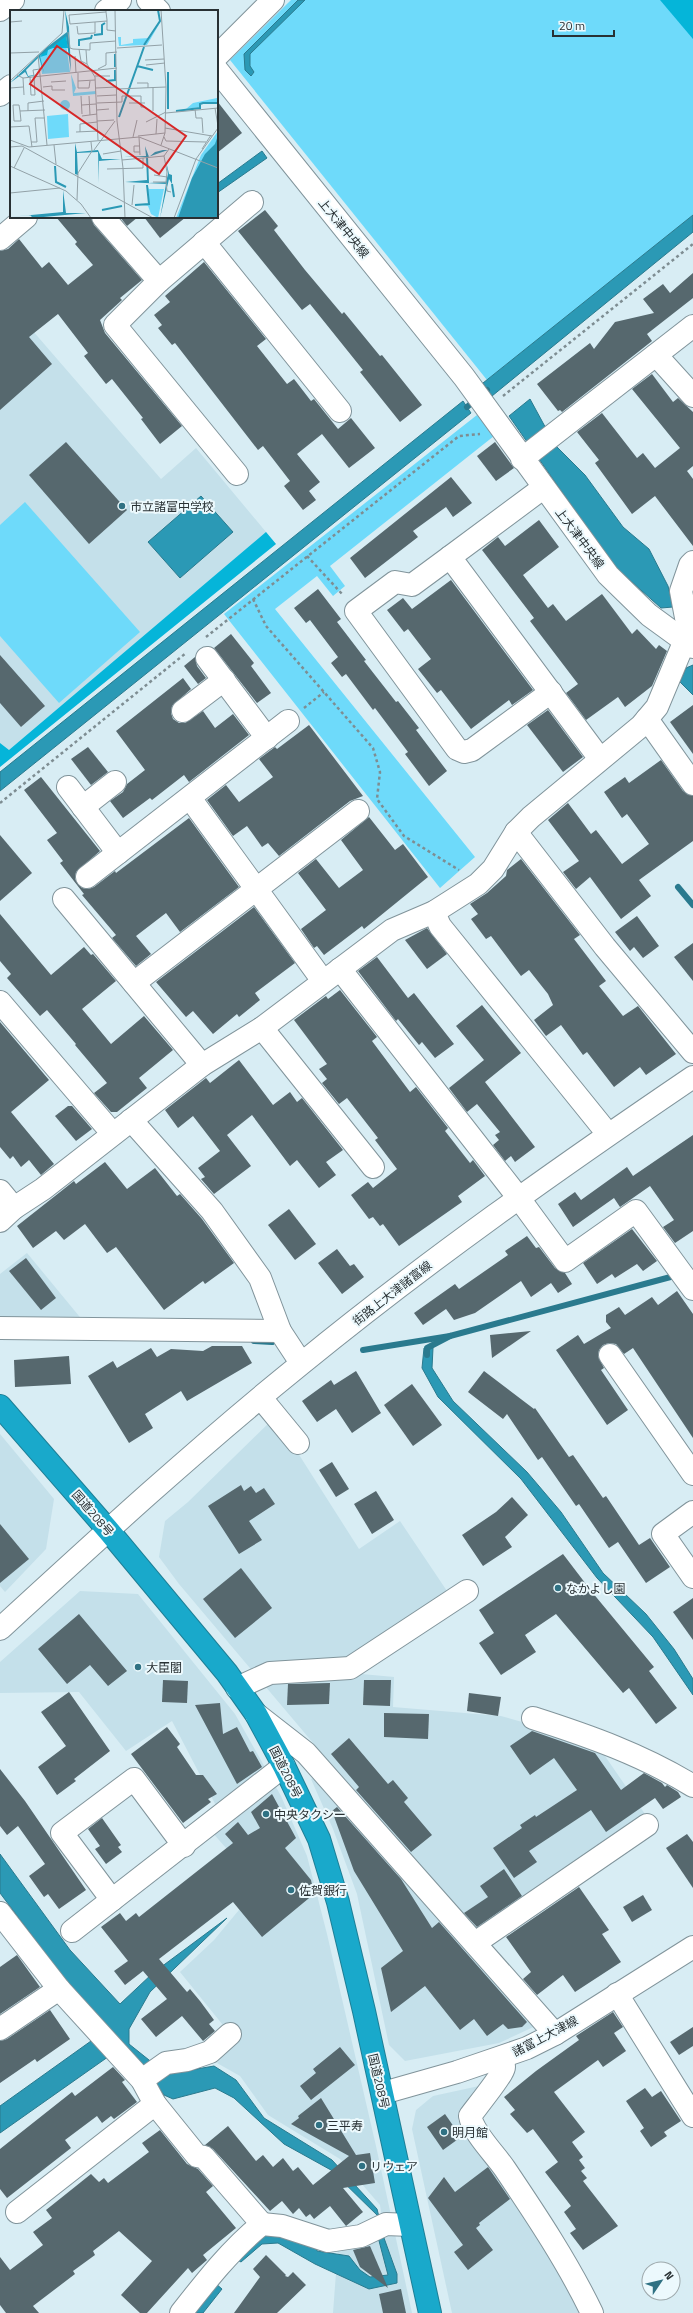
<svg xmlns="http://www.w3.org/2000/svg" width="693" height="2313" viewBox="0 0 693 2313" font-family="'Titillium Web','Noto Sans JP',sans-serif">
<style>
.built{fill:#c4e0ea}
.green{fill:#6edafa}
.forest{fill:#05b5d9}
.water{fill:#2b99b5;stroke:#2a7a8e}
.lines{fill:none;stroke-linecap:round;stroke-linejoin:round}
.stream{stroke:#2a7a8e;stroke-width:6}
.building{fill:#56686e}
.minor-casing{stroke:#81949b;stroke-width:24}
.highway-casing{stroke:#1e7f96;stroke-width:24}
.path{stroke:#7e8d92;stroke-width:2.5;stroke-dasharray:3 3;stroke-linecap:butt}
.minor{stroke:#fff;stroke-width:22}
.highway{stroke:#19a9cb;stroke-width:22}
.poi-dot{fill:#2f7183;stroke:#ecf9fd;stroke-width:1.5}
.labels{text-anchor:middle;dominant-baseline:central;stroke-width:4;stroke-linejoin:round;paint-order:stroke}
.street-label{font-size:12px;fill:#283033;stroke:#ecf9fd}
.poi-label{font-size:12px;fill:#283033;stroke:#ecf9fd;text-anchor:start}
.inset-river{fill:none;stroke:#2b99b5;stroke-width:2}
.inset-road{fill:none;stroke:#92a1a7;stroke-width:1}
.view{fill:#d62828;fill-opacity:0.15;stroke:#d62828;stroke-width:2}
.inset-edge{fill:none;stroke:#283033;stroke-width:2}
</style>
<rect width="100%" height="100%" fill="#d8edf4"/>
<g class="built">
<path d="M0 293 161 479 196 448 276 544 0 767Z"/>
<path d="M27 1253 93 1333 0 1332V1274Z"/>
<path d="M275 1417 359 1549 400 1521 447 1591 351 1673 394 1677 393 1707 501 1716 596 1743 647 1817 476 1936 179 1584 159 1557 165 1521 188 1502Z"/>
<path d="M0 1434 54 1499 46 1549 5 1592 0 1586Z"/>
<path d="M80 1591 138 1594 235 1714 281 1796 307 1856 327 1934 376 2146 412 2313H333L338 2246 384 2233 380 2205 340 2159 268 2115 240 2076 217 2063 235 2040 180 1972 214 1940 259 1886 212 1832 225 1823 172 1721 126 1751 79 1692 0 1693V1662Z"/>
<path d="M321 1775 542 2023 499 2043 405 2061 389 2045 357 1894 333 1829 311 1779Z"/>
<path d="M479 2086 458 2120 518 2201 582 2313H452L412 2129 416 2110 433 2096Z"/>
</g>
<g class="green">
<path d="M291 0H693V215L487 380 230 60Z"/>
<path d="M477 415 494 436 330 566 345 586 333 596 317 576 275 609 475 857 440 888 224 614Z"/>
<path d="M25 502 140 632 59 703 0 636V525Z"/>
</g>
<g class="forest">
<path d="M660 0H693V39Z"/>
<path d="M266 532 276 544 0 767V743L9 750Z"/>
</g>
<g class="water">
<path d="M298 0H305L250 54V66L254 72 251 76 245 70 244 54Z"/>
<path d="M262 151 267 158 217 193V184Z"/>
<path d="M693 215V232L492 396 483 383Z"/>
<path d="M530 399 555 445 585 475 623 527 649 549 668 586 673 607 661 608 613 565 509 416Z"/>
<path d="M463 401 471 413 0 791V772Z"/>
<path d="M201 496 233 532 180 578 148 542Z"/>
<path d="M693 665V695L680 682 686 668Z"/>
<path d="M424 1348H433L432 1368 453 1401 527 1472 561 1512 603 1573 646 1614 674 1649 693 1679V1695L653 1637 597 1578 521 1479 438 1397 422 1368Z"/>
<path d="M0 1854 70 1950 120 2004 153 1973 227 1918 150 1992 129 2029V2044L159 2068 191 2070 214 2066 236 2080 264 2118 332 2160 377 2209 379 2217 331 2170 284 2144 234 2098 215 2088 173 2099 164 2095 150 2075 122 2047 0 2133V2106L91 2041 102 2022 73 1990 0 1893Z"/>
<path d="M279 2234 316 2242 317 2251 349 2256 360 2270 370 2277 388 2275 378 2237 384 2238 397 2274V2283L369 2289 315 2264 278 2243 262 2244 241 2262 234 2258 263 2235Z"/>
<path d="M215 2283 222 2289 203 2313H190Z"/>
</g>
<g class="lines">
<g class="stream">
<path d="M467 407 487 390"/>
<path d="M678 887 693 905"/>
<path d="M254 1341 272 1342"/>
<path d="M363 1350 450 1336 678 1275"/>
<path d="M427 1355V1348L450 1336"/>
</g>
</g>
<g class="building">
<path d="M217 101 242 133 217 153Z"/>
<path d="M265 210 278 226 274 230 305 270 342 314 344 312 380 356 382 355 422 405 400 422 360 372 363 370 310 304 302 310 238 231Z"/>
<path d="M56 217H91L94 225 142 280 120 298 122 300 100 320 105 333 182 426 160 444 141 419 143 418 112 379 106 384 84 356 88 353 58 314 29 337 52 364 0 410V251L8 249 19 239 42 268 49 262 68 285 93 265 75 244 77 242Z"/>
<path d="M120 217H138L127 226Z"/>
<path d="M144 217H186L160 238Z"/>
<path d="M204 262 266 339 257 346 287 384 294 379 311 401 314 399 338 429 351 418 375 448 349 468 322 434 297 454 320 482 309 491 316 500 303 510 284 486 290 481 263 446 258 450 175 343 172 345 158 328 162 325 154 315 170 302 165 296Z"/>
<path d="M693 273V298L647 334 652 341 562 412 560 410 558 411 537 384 590 343 594 349 615 322 654 313 643 299 663 284 670 293Z"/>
<path d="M652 374 673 402 678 398 693 412V466L687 471 693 479V546L655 496 632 514 595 463 599 460 577 432 602 413 637 458 643 453 655 468 680 448 632 389Z"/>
<path d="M66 442 127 510 89 544 29 475Z"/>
<path d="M495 442 514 468 496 481 477 456Z"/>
<path d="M451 477 472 503 453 517 446 507 413 531 418 537 365 578 350 558Z"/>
<path d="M539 520 559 547 523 575 548 608 553 604 566 621 602 594 632 634 637 629 656 649 659 645 667 651 652 686 625 707 618 697 586 720 566 693 578 684 530 621 534 618 482 550 498 537 505 546Z"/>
<path d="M451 580 533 690 512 705 509 700 471 729 441 690 437 693 418 669 431 659 408 629 404 632 387 610 403 598 412 609Z"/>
<path d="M318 589 341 619 337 622 366 660 364 661 396 702 398 701 419 728 416 730 447 771 429 786 405 754 408 752 375 708 373 710 346 674 342 677 331 663 338 657 310 620 306 623 294 608Z"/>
<path d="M231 634 254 663 251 666 271 693 257 703 214 648Z"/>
<path d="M0 655 45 706 21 727 0 703Z"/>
<path d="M195 657 197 666 206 678 198 684 184 666Z"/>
<path d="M183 678 191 689 172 706 171 713 173 719 179 723H185L203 711 215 728 233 714 249 735 189 782 184 775 152 800 150 798 123 818 110 801 123 792 127 784 145 770 116 731Z"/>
<path d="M693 705V754L670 722Z"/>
<path d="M548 710 583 757 563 772 527 725Z"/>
<path d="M309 725 363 796 350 801 279 856 268 843 262 847 247 826 233 836 207 800 226 785 239 802 273 777 259 759 275 747 277 749Z"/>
<path d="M88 747 108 772 91 785 71 759Z"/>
<path d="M661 760 683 791 693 796V841L639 880 651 896 621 919 590 877 576 889 563 872 579 861 548 820 568 803 591 834 596 830 622 864 649 844 627 814 622 818 604 792 625 777 629 783Z"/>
<path d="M41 777 100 851 76 872 75 879 82 888 88 889 94 887 115 871 116 873 189 818 239 887 180 932 166 913 136 936 151 954 136 966 112 938 116 935 82 895 84 894 60 863 63 861 47 840 57 833 24 790Z"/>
<path d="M369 817 395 850 403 844 428 877 364 929 362 926 324 955 317 946 314 948 301 929 326 910 298 873 316 859 339 888 363 870 341 840Z"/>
<path d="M0 835 32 873 0 901Z"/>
<path d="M521 859 580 935 574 939 606 981 599 986 623 1016 638 1006 676 1054 646 1075 640 1067 614 1087 587 1052 583 1055 561 1025 546 1036 534 1020 553 1005 548 994 529 970 521 976 491 936 486 939 471 919 478 914 470 904 487 893 506 876 507 870Z"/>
<path d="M254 907 295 963 255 993 260 1000 239 1017 237 1014 213 1034 193 1011 186 1017 156 982Z"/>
<path d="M0 914 51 975 84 947 91 955 93 954 116 981 82 1009 111 1044 144 1016 173 1050 139 1078 147 1088 117 1112H111L94 1093 107 1083 75 1045 76 1044 47 1010 40 1016 7 978 11 974 0 961Z"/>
<path d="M637 916 659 946 643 958 634 947 630 951 615 932Z"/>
<path d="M427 928 447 954 427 969 405 940Z"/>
<path d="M693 943V981L674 957Z"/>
<path d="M377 957 408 998 414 993 454 1044 435 1058 422 1042 419 1045 398 1019 396 1021 358 971Z"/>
<path d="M340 990 377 1037 372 1041 410 1092 416 1087 448 1128 445 1131 470 1163 473 1160 485 1176 458 1196 462 1202 399 1246 383 1224 380 1226 373 1217 369 1219 351 1195 368 1182 373 1188 397 1169 375 1140 378 1138 347 1098 339 1104 322 1083 327 1079 319 1069 327 1064 294 1020 326 996 328 999Z"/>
<path d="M482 1005 521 1053 485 1082 535 1147 515 1162 511 1156 505 1161 493 1145 499 1140 495 1135 500 1132 477 1104 467 1112 449 1088 484 1060 456 1026Z"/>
<path d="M0 1022 49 1080 11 1112 54 1164 41 1175 29 1160 21 1167 13 1156 10 1159 0 1147Z"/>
<path d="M239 1060 273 1105 290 1092 297 1102 302 1098 343 1150 326 1162 336 1175 319 1188 297 1160 290 1166 252 1115 227 1135 251 1166 214 1194 201 1179 205 1177 198 1168 220 1151 193 1116 178 1128 165 1110 206 1078 210 1083Z"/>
<path d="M68 1106H72L92 1129 76 1141 55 1116Z"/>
<path d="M693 1135V1231L675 1243 663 1227 674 1220 650 1186 620 1207 614 1198 573 1227 558 1204 575 1192 581 1200 627 1167 633 1176Z"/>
<path d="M105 1162 127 1189 155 1168 177 1196 180 1194 202 1219 234 1263 205 1284 203 1281 164 1310 116 1247 107 1253 85 1224 64 1240 56 1231 33 1248 17 1226 74 1181 76 1184Z"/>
<path d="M289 1209 316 1244 295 1260 268 1225Z"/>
<path d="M632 1229 657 1261 643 1271 637 1264 615 1278 612 1274 597 1284 583 1263Z"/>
<path d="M527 1236 536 1248 539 1247 555 1268 565 1273 572 1284 558 1293 551 1283 531 1297 521 1281 475 1313 454 1320 446 1309 423 1325 414 1313 455 1284 459 1289 508 1255 505 1251Z"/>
<path d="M337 1249 350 1266 354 1264 364 1277 342 1294 318 1263Z"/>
<path d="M26 1258 56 1298 41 1310 9 1271Z"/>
<path d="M677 1291 693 1314V1438L633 1348 624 1354 616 1344 609 1343 603 1345 599 1350 598 1356 604 1368 601 1370 628 1410 607 1425 556 1350 578 1335 584 1344 611 1328 606 1322V1315L619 1307 625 1315 652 1297 658 1305Z"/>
<path d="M531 1331 492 1358 490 1335Z"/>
<path d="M212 1346H242L252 1363 187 1401 181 1391 145 1414 153 1428 129 1443 88 1376 113 1361 117 1368 151 1348 157 1357 171 1349 203 1351Z"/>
<path d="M69 1356 71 1384 15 1387 14 1360Z"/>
<path d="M356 1371 381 1413 352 1433 336 1409 317 1422 302 1401 331 1380 334 1385Z"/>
<path d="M484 1371 534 1409 535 1408 569 1457 573 1455 603 1498 606 1496 639 1545 650 1538 670 1567 646 1583 618 1542 609 1548 579 1504 576 1506 542 1457 538 1460 507 1414 503 1419 468 1392Z"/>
<path d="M412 1384 442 1425 413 1446 384 1405Z"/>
<path d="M332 1462 349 1489 336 1497 319 1470Z"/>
<path d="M241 1485 244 1491 251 1486 256 1493 264 1488 275 1504 249 1521 262 1540 239 1554 208 1506Z"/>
<path d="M376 1491 394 1520 372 1534 354 1504Z"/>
<path d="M512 1497 528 1515 505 1537 512 1547 483 1566 462 1535 496 1512Z"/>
<path d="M0 1524 29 1559 0 1583Z"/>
<path d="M563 1554 592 1592 654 1667 649 1671 677 1708 656 1724 629 1688 623 1693 556 1614 525 1635 536 1652 501 1675 479 1643 494 1633 479 1610Z"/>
<path d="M241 1568 272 1608 235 1638 203 1599Z"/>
<path d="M693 1598V1640L673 1612Z"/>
<path d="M79 1614 127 1671 108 1686 90 1665 67 1684 38 1649Z"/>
<path d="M163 1680 188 1681 187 1703 162 1702Z"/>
<path d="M364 1680H391L390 1706 363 1705Z"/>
<path d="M330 1683 329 1704 287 1705 288 1684Z"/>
<path d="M69 1692 110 1751 74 1779 76 1781 57 1795 38 1767 66 1746 41 1712Z"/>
<path d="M469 1693 501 1697 498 1716 467 1711Z"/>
<path d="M220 1703 223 1734 237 1727 250 1752 253 1751 262 1767 237 1784 195 1705Z"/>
<path d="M384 1713 429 1714 428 1739 384 1737Z"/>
<path d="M167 1727 180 1744 177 1747 196 1775H203L217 1794 208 1799 211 1802 183 1823 131 1754Z"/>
<path d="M532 1731 595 1753 621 1790 644 1773 662 1783 665 1787 667 1785 678 1792 681 1797 663 1809 655 1798 606 1832 591 1810 529 1851 537 1862 514 1878 493 1848 522 1828 520 1825 535 1815 536 1817 577 1790 554 1758 530 1775 510 1746Z"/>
<path d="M349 1738 388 1784 393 1780 408 1798 404 1802 432 1835 411 1852 356 1790 359 1787 331 1754Z"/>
<path d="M0 1769 25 1801 86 1890 59 1909 48 1894 44 1897 29 1876 45 1864 18 1826 7 1835 0 1826Z"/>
<path d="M272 1794 296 1838 285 1848 311 1880 314 1894 262 1937 233 1902 159 1959 187 1992 190 1989 200 2001 214 2020 209 2024 215 2031 203 2041 182 2016 156 2037 141 2019 167 1999 143 1971 125 1985 114 1971 128 1961 101 1927 120 1913 126 1921 136 1913 139 1917 233 1843 225 1834 238 1822 248 1835 260 1828 251 1812Z"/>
<path d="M337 1807 401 1879 432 1928 439 1922 527 2022 522 2027 508 2029 503 2024 487 2036 474 2019 460 2030 425 1986 391 2012 381 1968 403 1951 354 1871 332 1811Z"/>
<path d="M102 1818 121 1845 118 1847 122 1852 106 1864 95 1849 100 1846 88 1829Z"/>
<path d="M687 1834 693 1842V1888L666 1848Z"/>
<path d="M504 1869 522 1896 477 1927 464 1913 488 1897 480 1886Z"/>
<path d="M579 1887 609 1930 602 1934 621 1962 575 1992 563 1975 537 1995 523 1979 531 1972 506 1937Z"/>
<path d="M643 1895 652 1910 632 1922 623 1907Z"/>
<path d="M17 1955 40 1987 0 2014V1967Z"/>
<path d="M50 2010 70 2039 37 2062 35 2059 0 2083V2041L7 2039Z"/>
<path d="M613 2012 623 2027 614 2033 626 2051 603 2067 598 2060 554 2092 585 2132 572 2142 583 2157 579 2160 585 2168 581 2171 587 2178 583 2181 618 2226 583 2250 570 2233 576 2229 564 2212 571 2206 545 2172 558 2162 533 2129 527 2133 510 2114 515 2110 504 2097 536 2071 579 2040 576 2036Z"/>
<path d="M693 2027V2046L679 2055 670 2042Z"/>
<path d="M340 2047 355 2065 311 2100 300 2086 316 2073 313 2069Z"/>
<path d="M113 2067 125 2080 122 2082 137 2102 114 2119 111 2116 102 2123 97 2116 65 2140 71 2148 7 2198 0 2189V2149L72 2092 75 2096Z"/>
<path d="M645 2088 652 2097 661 2091 681 2121 664 2132 667 2136 651 2147 640 2131 644 2128 626 2101Z"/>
<path d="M321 2098 356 2155 370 2153 375 2183 343 2188 363 2212 346 2226 330 2206 314 2219 310 2214 306 2217 299 2208 293 2214 282 2201 270 2211 213 2149 205 2145 228 2126 256 2161 263 2155 273 2167 283 2158 293 2171 298 2167 313 2185 349 2156 291 2124 299 2118 298 2116Z"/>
<path d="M445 2114 461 2137 443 2150 427 2127Z"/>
<path d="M160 2130 187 2164 198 2169 213 2186 206 2192 236 2228 203 2255 207 2260 192 2273 188 2268 147 2313H140L121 2295 152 2261 119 2231 93 2251 95 2255 73 2271 75 2274 33 2306 39 2313H6L0 2305V2257L10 2270 43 2245 33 2232 52 2218 46 2210 91 2174 99 2182 104 2178 108 2183 149 2152 142 2143Z"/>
<path d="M488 2167 510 2199 479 2223 480 2225 476 2228 493 2250 468 2270 454 2252 463 2245 428 2198 444 2177 455 2192Z"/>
<path d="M370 2246 388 2288 360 2267 353 2250Z"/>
<path d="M266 2255 286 2275 285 2276 288 2277 293 2272 306 2285 277 2313H234L260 2277 253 2269Z"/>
<path d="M401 2289 406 2313H383L379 2294Z"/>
</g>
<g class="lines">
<g class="minor-casing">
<g id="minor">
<path d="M148 0 159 11"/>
<path d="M0 10 13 0"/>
<path d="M106 11 120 0"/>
<path d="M217 56 273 0"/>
<path d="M217 70 464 377 608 575 649 615 693 647"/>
<path d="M0 95 11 86"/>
<path d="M103 217 159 281 115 325 237 474"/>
<path d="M0 239 26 217"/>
<path d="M204 242 340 411"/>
<path d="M159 281 252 202"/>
<path d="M656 355 693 396"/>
<path d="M522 459 693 326"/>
<path d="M543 488 450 557 600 759"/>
<path d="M450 557 412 585 395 582 356 611 457 749 464 752 472 750 551 692"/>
<path d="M207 658 267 738"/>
<path d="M183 711 224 680"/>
<path d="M647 719 693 784"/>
<path d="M68 787 118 853"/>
<path d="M190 798 323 981"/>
<path d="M83 807 115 782"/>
<path d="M516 832 605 947 693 1052"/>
<path d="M87 877 288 721"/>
<path d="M64 899 202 1065"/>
<path d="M434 912 440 926 608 1134"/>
<path d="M340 969 518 1197 565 1261 636 1211 693 1289"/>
<path d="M134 983 358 811"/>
<path d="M0 1002 113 1134"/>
<path d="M262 1028 373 1167"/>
<path d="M131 1120 212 1211 260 1278 280 1331 301 1363"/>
<path d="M0 1191 14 1208"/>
<path d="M0 1221 14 1208 43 1189 202 1065 262 1028 392 930 434 912 478 884 493 869 516 832 531 817 641 726 657 707 685 640 687 623 681 591 690 565 693 562"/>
<path d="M0 1328 280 1331"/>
<path d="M610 1355 693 1474"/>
<path d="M261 1398 298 1443"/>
<path d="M693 1512 663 1534 693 1577"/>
<path d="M0 1629C98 1539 197 1448 301 1364 427 1261 559 1168 693 1077"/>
<path d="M237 1688 270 1673 350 1668 467 1591"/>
<path d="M256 1714 306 1753 555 2034"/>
<path d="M533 1718C589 1736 643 1755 693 1786"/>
<path d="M112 1900 62 1833 134 1779 184 1846"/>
<path d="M0 1913 59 1989 142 2080 155 2104 197 2156 204 2157 262 2224"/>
<path d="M72 1931 284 1766"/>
<path d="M475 1943 647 1825"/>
<path d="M617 1994 693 2116"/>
<path d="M0 2029 59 1989"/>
<path d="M501 2058C502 2061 504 2065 504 2067 505 2072 475 2109 470 2116 473 2133 495 2154 505 2169 536 2215 568 2263 592 2313"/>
<path d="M142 2080 166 2063 187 2060 210 2052 230 2034"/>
<path d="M383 2093 457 2072 527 2048 555 2034 693 1947"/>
<path d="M17 2212 155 2104"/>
<path d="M181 2313C206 2281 231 2249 262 2224L282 2226 328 2241 361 2236 386 2224 410 2225"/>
</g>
</g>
<g class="highway-casing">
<path id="highway" d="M0 1406 108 1530 227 1673 256 1714 284 1766 319 1839 338 1902 364 2011 430 2313"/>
</g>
<g class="path">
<path d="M503 396 693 244"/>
<path d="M307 556 343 595"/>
<path d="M253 599 266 626 373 748 380 772 377 799 404 836 459 870"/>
<path d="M206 637 459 436 480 434"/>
<path d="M304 708 324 692"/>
<path d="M0 803 186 653"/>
</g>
<use href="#minor" class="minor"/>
<use href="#highway" class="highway"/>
</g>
<g class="poi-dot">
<circle cx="122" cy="506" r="4"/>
<circle cx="558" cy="1588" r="4"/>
<circle cx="138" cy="1667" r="4"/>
<circle cx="266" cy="1814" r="4"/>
<circle cx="291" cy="1890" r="4"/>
<circle cx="319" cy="2125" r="4"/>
<circle cx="444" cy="2132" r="4"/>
<circle cx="362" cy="2166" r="4"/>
</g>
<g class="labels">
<g class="street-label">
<text transform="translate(344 228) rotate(51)">上大津中央線</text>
<text transform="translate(580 538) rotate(53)">上大津中央線</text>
<text transform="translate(392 1293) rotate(-38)">街路上大津諸富線</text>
<text transform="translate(93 1513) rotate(49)">国道208号</text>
<text transform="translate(286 1772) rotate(63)">国道208号</text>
<text transform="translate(545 2036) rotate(-28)">諸富上大津線</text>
<text transform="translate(379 2081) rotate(77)">国道208号</text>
</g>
<g class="poi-label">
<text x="130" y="506">市立諸富中学校</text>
<text x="566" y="1588">なかよし園</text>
<text x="146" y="1667">大臣閣</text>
<text x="274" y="1814">中央タクシー</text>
<text x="299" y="1890">佐賀銀行</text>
<text x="327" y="2125">三平寿</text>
<text x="452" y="2132">明月館</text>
<text x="370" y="2166">リウェア</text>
</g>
</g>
<g transform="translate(10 10)">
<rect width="208" height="208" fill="#d8edf4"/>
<path d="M151 11 137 35 109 36 108 27H111V35L123 33V29L139 28ZM55 26 60 62 32 64 29 46ZM61 64 66 78 64 83 86 81V84L63 86ZM207 88 208 92 193 93 190 94V97L176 99 183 93ZM50 95a5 5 0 1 1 10 0a5 5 0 1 1-10 0ZM58 104 59 127 38 129 37 106ZM208 121 206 136 184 171 169 208H166L191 145ZM137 175 139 179H154L148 208 141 204 138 196 132 195 139 193Z" fill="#6edafa"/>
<path d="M56 25 58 38H43L38 40 37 45 30 47 36 39Z" fill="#05b5d9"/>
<path d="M55 0 59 17 61 62 56 26 30 46 34 63 29 47 16 60 18 66 30 64 18 67 15 62 0 73 36 38 57 22ZM208 125V208H168L182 168 195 144 205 134ZM65 133 67 142 88 140 92 149H111L89 151V173L88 142 67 143 68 165 65 164ZM135 136 139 147 145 142 153 140H158L138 147 139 173 156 172 158 164 156 151 159 164 162 165V174L159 169 150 208 156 174 115 172 137 170 136 147H114L136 146ZM53 180 56 203H76L23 208 20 205 0 207 53 202Z" fill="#2b99b5"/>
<path class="inset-river" d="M84 25 92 24V15L95 13M134 35 150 11 148 0M69 36V30L81 28 82 25M127 56 143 60M105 57V44M158 62V99M96 71 105 70V60M166 101 190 98V94L193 93H208M109 107 134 37M45 156 46 172 56 177M162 174 164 187M125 195 139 194 137 175M92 200 112 196"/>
<path class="inset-road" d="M96 0V2L97 10V11L60 14 59 5 96 2M105 0 107 111 113 158 115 208M151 0 156 77 155 123 151 135M97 11V20L106 21M0 12 12 11M67 16 68 24 85 23V12M58 22 60 38 63 39 80 40V33L106 31M107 38 152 35M69 39 71 51 77 54 85 67 88 130M76 40 77 54M0 43 29 42M28 45 37 135M65 46 66 63M135 50 154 49M136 55 155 53M88 59 96 55V43L107 42M68 63V71L85 70M7 65 13 68 107 58M24 66 23 60 30 59M85 66H100M20 67 21 85H25L24 66M13 68 14 85M0 71 52 23 54 0M68 71V78H79L80 71M41 72 56 71M127 73H138V78M33 77 42 76V80H55M143 77V101M0 78 13 77M86 78 107 77M107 79 156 77M71 86 72 104M79 86 80 105M87 86 106 85M87 93 112 92V86H131V97H135M119 93H135M72 95 86 94M205 98 208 116M185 99 186 108H192L193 123M87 100 99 99M10 101 11 111H4L3 95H9L10 101 35 100M18 101V93L34 91M156 103 208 98M72 106 87 104M87 111 104 110M136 112 156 102M0 117 19 116 22 137M155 118 202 126M66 122 88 121M70 122V114L87 112M146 124 147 109M128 126 155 123M123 127 127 110M129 127 130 145M154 127 156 131 196 132M0 130 19 137 129 127 208 158M21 132H27L25 108H35M44 135 46 154M130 136H124V142H130M0 137 12 136 143 208M192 139 201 125M84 140 105 111M93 144 111 141M186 149 208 118M112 150 154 146M0 156 56 181 71 194 81 208M4 158 14 138M97 159 133 158V148M144 165 157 167M143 172H156L157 162 154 146 159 139M156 172 157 181 161 182M0 183 50 178M67 190 68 163 82 141 81 132M122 195 124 175M164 208 186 149"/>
<path class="view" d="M47 36 176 126 149 164 20 74Z"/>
<rect width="208" height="208" class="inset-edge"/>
</g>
<g transform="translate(661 2281) rotate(55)"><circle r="19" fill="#ecf9fd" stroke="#9ea9ac"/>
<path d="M0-3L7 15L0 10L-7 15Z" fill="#2f7183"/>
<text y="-6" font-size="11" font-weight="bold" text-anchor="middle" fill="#283033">N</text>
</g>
<path d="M553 30v6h61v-6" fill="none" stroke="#283033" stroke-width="2"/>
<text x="559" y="30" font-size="12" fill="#283033" stroke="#ecf9fd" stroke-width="3" paint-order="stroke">20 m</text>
</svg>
